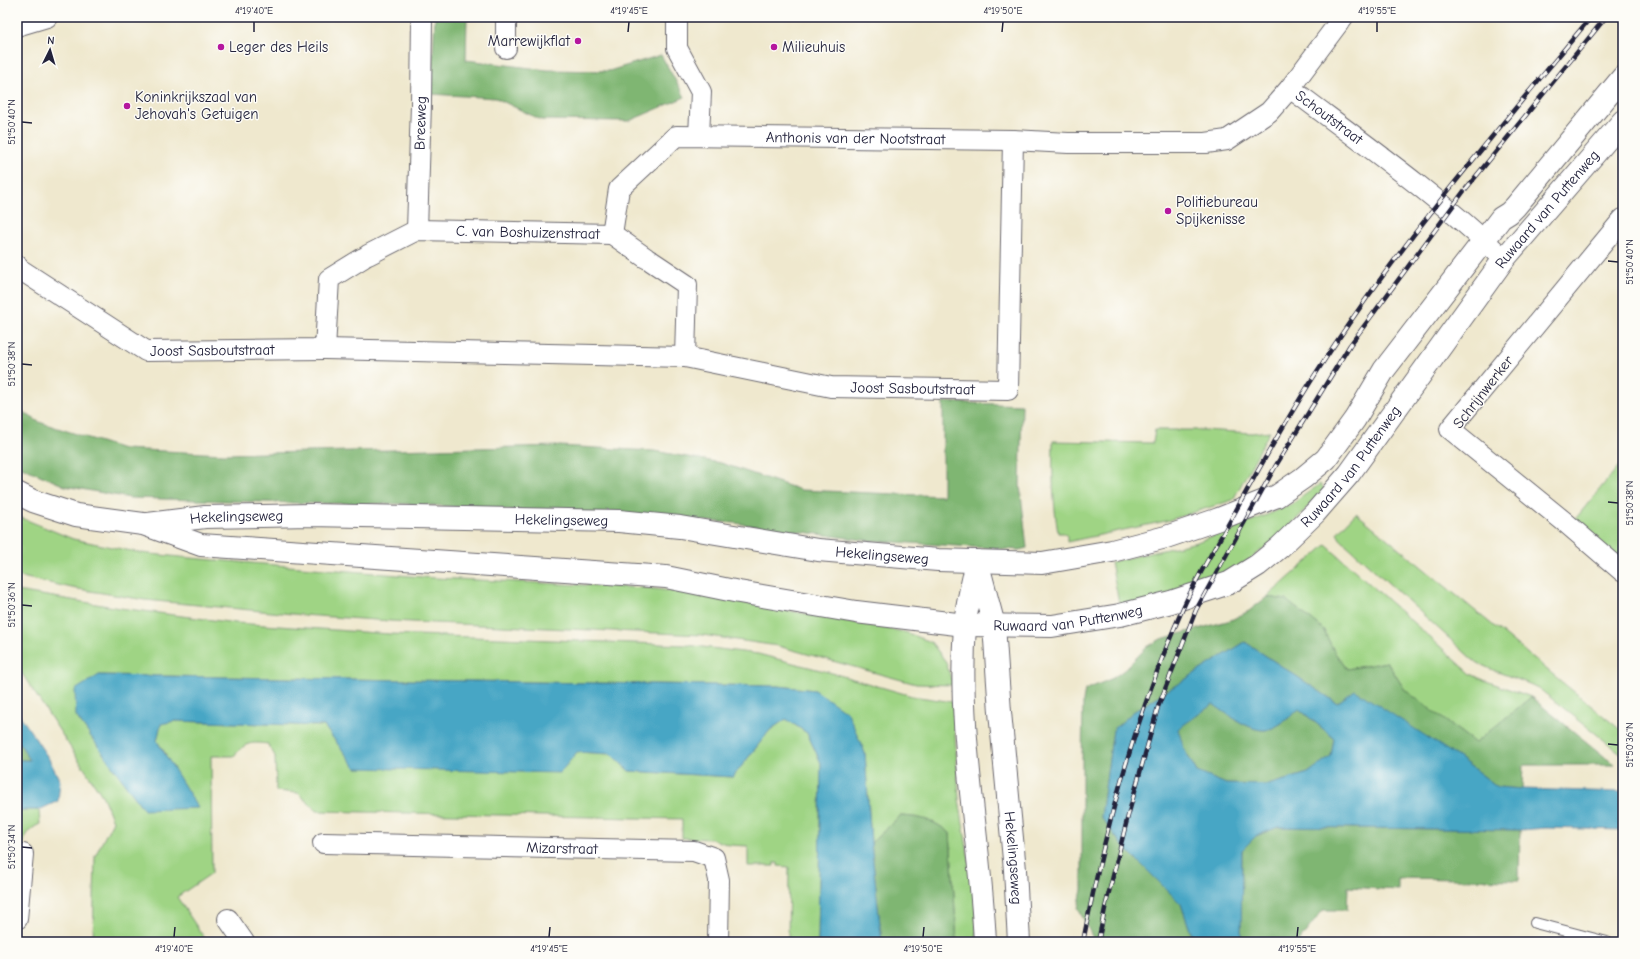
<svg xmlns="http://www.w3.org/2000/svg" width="1640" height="959" viewBox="0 0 1640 959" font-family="'Comic Neue',sans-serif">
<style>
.green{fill:#9fd484;stroke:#607b60}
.forest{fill:#7fb672;stroke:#506c56}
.water{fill:#46a6c5;stroke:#346480;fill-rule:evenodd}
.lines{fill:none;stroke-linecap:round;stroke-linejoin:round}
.lane-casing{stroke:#6a676e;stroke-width:12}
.street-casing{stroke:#6a676e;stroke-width:22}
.secondary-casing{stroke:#6a676e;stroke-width:24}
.lane{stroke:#fff;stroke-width:10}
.street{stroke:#fff;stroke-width:20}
.secondary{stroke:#fff;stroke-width:22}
.rail-casing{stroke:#22223b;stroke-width:4.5}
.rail{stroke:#fdfcf7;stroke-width:3;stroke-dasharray:9;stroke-linecap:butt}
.ticks{fill:none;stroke:#22223b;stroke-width:1.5}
.poi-dot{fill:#b5179e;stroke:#fdfcf7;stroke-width:1.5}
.labels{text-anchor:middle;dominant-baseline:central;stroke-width:3;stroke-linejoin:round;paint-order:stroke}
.poi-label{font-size:15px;fill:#22223b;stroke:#fdfcf7;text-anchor:start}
.street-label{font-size:15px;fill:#22223b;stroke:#fdfcf7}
.neatline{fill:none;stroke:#22223b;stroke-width:1.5}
.ticks-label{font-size:10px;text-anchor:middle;fill:#22223b}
</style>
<rect width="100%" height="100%" fill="#fdfcf7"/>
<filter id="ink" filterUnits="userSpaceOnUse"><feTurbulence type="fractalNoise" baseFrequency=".025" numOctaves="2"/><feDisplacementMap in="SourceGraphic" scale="8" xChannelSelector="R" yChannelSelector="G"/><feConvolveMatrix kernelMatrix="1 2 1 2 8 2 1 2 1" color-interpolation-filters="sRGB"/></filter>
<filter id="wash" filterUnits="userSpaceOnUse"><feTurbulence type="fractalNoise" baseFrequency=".012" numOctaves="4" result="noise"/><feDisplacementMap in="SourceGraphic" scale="16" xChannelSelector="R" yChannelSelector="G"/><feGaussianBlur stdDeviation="0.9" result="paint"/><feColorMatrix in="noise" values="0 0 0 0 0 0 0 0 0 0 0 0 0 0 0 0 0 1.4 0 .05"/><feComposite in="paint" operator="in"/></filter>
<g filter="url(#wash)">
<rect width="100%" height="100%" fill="#efe8ce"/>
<g class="green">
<path d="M1155 430H1204L1252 433 1270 431 1233 500 1166 521 1067 542V536L1064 533H1058C1053 502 1052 472 1053 441L1153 443Z"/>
<path d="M1622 462 1623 463V565L1572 523Z"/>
<path d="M1320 484 1325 489 1287 529 1240 568 1173 597 1120 608 1111 562 1197 542 1262 517 1292 504Z"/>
<path d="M1356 513 1623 732V755L1538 688C1516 677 1494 673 1473 660L1340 539 1337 533Z"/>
<path d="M17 516 73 539 141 553 190 558 435 578 646 588 698 594 905 632 931 642 946 662 953 685 916 684 778 646 702 635 390 621 303 615 145 600 72 588 17 576Z"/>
<path d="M1326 545 1471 674C1490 684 1511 689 1531 697L1475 743 1405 690 1387 662 1347 669 1335 653 1323 629 1286 600 1267 597Z"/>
<path d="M17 591 120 608 236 623 390 634 687 645 758 654 832 673 912 696 953 702 959 799 974 890 977 942H957L950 833C933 820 922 817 900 816L871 843 865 753 815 690 778 686 99 675 76 716 144 810 166 754 157 741 161 723 175 721 324 726 356 768 577 752 611 754 629 771 733 777 770 730 786 719 807 733 821 763 818 942H788L789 867 778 866V863H774V866H748V846L729 845 712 839 682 838V819L317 811 298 793 276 791 275 756 268 744C250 742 246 742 234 756H211L212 873 177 897 207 942H93L95 856 113 821 103 797 17 666Z"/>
<path d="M17 810H39L40 824C28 829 23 839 21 852H17Z"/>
</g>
<g class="forest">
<path d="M435 17H467L466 60 547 70 609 71 661 55 685 97 629 121 541 120 496 98 431 94Z"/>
<path d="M943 402 1022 405 1020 485 1027 548 1019 550 863 540 734 523 585 513 504 510 413 504 296 503 130 498 65 486 17 465V408L39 422 123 449 224 454 560 446 654 451 721 463 801 490 943 496Z"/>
<path d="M1267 597 1286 600 1323 629 1335 653 1347 669 1387 662 1405 690 1475 743 1531 697 1615 765H1523L1522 789 1498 787 1458 757 1337 703 1245 642 1133 712 1113 730 1101 817 1122 845 1181 904 1192 936V942H1095L1078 908 1082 890V760L1083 701 1085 690 1113 678 1124 670 1147 647 1161 639 1231 620 1249 611Z"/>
<path d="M1213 704C1225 712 1249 731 1265 730 1277 729 1291 716 1299 709L1334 738 1331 756 1308 773 1268 785 1226 784 1197 772 1184 749 1177 729Z"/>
<path d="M17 739 30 760H17Z"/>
<path d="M900 816C922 817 933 820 950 833L957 942H882L871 843Z"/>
<path d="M1278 827 1520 830 1519 880 1398 878V890L1348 887 1347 910H1323L1298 942H1241L1242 850 1256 836Z"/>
</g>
<g class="water">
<path d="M1245 642 1337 703 1355 690 1458 757 1498 787 1522 789 1623 792V830L1546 828 1520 830 1278 827 1256 836 1242 850 1241 942H1192V936L1181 904 1122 845 1101 817 1113 730 1133 712ZM1213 704C1225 713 1250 731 1265 730 1277 729 1291 716 1299 709L1334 738 1331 756 1308 773 1268 785 1226 784 1197 772 1184 749 1178 729Z"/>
<path d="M99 675 778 686 815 690 848 713 865 753 871 843 882 942H818L821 763 807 733 786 719 770 730 733 777 629 771 611 754 577 752 560 773 356 768 324 726 175 721 161 724 157 741 198 808 144 810 76 716 75 690Z"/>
<path d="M17 711 49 759 60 781 58 801 39 810H17V760H30L17 739Z"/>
</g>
</g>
<g filter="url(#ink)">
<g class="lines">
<g class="lane-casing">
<path id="lane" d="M1535 923 1607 942"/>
</g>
<g class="street-casing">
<g id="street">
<path d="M677 17V48L701 92 699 136"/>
<path d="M17 26 47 17"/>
<path d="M506 48V17"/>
<path d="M1290 88 1343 17"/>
<path d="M1623 219 1450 429 1566 523 1623 572"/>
<path id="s1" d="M417 230 421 104 422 17"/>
<path d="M612 234 646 258"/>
<path id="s2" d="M368 255 417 230 612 234 619 189 676 136 1013 140 1068 143H1206L1227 140 1269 112 1290 88C1363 143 1438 196 1504 259"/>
<path id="s3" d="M651 261 687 285 685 357 831 387 1008 390 1013 140"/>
<path id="s4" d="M17 265 18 268 146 351 325 349 329 279 363 258"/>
<path d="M325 349 685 357"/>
<path id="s5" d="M323 843 694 851 714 858 719 880 718 942"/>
<path d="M17 919 23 854"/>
<path d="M228 919 244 942"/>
</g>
</g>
<g class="secondary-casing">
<g id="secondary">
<path id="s6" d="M17 493 33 501 76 515 143 524 201 545 666 577 739 592 856 612 965 625 1052 626 1120 615 1171 602 1229 583 1258 565 1280 547 1315 513 1349 474 1504 259 1623 121"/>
<path id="s7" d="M148 524 205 517 310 515 619 521 680 527 818 550 938 560 1042 563 1112 551 1166 537 1219 519 1277 496 1303 478 1326 459 1355 419 1384 370 1501 218 1509 213 1515 207 1623 77"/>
<path id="s8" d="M977 561 994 625 1000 712 1015 870 1019 942"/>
<path d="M976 566C972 586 966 606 965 626 957 732 980 837 985 942"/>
</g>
</g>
<use href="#lane" class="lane"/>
<use href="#street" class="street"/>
<use href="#secondary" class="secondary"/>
<g class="rail-casing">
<g id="rail">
<path d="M1083 942C1105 828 1136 714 1183 608 1197 576 1217 545 1234 514 1265 457 1297 401 1333 347 1410 231 1502 125 1591 17"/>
<path d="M1098 942 1106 904 1128 816 1158 707 1196 610 1275 467 1350 345 1464 191 1606 17"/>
</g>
</g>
<use href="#rail" class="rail"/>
</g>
</g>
<path class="ticks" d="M254 32V22M628 32 629 22M1002 32 1003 22M1377 32V22M22 122 32 123M1608 261 1618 262M22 364 32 365M1608 502 1618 503M22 605 32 606M1608 744 1618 745M22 847 32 848M174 937 175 927M549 937 550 927M923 937 924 927M1297 937 1298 927"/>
<g class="poi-dot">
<circle cx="578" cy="41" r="4"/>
<circle cx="221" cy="47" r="4"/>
<circle cx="774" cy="47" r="4"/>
<circle cx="127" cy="106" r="4"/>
<circle cx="1168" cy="211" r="4"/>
</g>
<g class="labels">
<g class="poi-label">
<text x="570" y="41" text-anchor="end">Marrewijkflat</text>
<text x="229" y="47">Leger des Heils</text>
<text x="782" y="47">Milieuhuis</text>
<text x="135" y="97">Koninkrijkszaal van<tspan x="135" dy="17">Jehovah's Getuigen</tspan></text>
<text x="1176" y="202">Politiebureau<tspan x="1176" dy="17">Spijkenisse</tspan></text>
</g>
<g class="street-label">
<text stroke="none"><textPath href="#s2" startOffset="1056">Schoutstraat</textPath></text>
<text stroke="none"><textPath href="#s1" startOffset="107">Breeweg</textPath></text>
<text stroke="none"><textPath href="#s2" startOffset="553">Anthonis van der Nootstraat</textPath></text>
<text stroke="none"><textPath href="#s6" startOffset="1725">Ruwaard van Puttenweg</textPath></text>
<text stroke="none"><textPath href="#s2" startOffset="166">C. van Boshuizenstraat</textPath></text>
<text stroke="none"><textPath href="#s4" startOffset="222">Joost Sasboutstraat</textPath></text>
<text stroke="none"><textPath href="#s3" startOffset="346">Joost Sasboutstraat</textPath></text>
<text transform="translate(1483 392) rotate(-52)">Schrijnwerker</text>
<text stroke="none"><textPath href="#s6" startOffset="1401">Ruwaard van Puttenweg</textPath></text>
<text stroke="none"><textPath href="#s7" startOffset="89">Hekelingseweg</textPath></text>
<text stroke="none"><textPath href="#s7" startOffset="414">Hekelingseweg</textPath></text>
<text stroke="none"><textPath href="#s7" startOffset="737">Hekelingseweg</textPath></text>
<text stroke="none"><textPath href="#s6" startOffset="1065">Ruwaard van Puttenweg</textPath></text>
<text stroke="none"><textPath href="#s5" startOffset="239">Mizarstraat</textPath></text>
<text stroke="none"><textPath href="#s8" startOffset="300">Hekelingseweg</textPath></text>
</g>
</g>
<rect width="1640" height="959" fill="none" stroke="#fdfcf7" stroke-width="44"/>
<g transform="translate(50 50) rotate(5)" stroke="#fdfcf7" stroke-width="3" paint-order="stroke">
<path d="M0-3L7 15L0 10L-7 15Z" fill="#22223b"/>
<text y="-6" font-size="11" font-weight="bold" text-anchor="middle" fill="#22223b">N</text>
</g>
<rect x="22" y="22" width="1596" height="915" class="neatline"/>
<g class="ticks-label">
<text x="254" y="14">4°19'40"E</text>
<text x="629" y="14">4°19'45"E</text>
<text x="1003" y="14">4°19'50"E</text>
<text x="1377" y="14">4°19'55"E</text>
<text transform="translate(11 122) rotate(-90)" y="4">51°50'40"N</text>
<text transform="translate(1629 262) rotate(-90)" y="4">51°50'40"N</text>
<text transform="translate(11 364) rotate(-90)" y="4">51°50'38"N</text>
<text transform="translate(1629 503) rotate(-90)" y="4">51°50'38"N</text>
<text transform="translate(11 605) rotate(-90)" y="4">51°50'36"N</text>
<text transform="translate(1629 745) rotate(-90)" y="4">51°50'36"N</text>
<text transform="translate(11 847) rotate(-90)" y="4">51°50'34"N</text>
<text x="174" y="952">4°19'40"E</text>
<text x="549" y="952">4°19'45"E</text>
<text x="923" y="952">4°19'50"E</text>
<text x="1297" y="952">4°19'55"E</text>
</g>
</svg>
